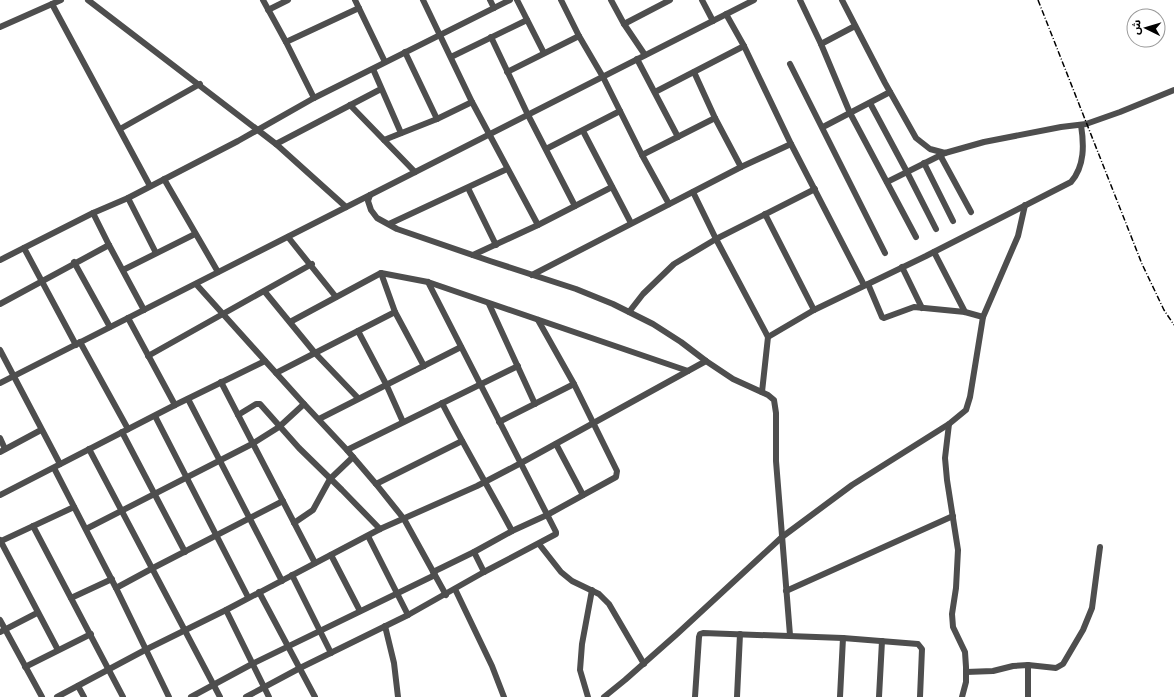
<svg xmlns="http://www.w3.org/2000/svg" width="1174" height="697" viewBox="0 0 1174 697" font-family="Poppins,'Noto Sans Arabic',sans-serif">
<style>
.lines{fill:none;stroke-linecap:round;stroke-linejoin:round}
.minor{stroke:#4e4e4e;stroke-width:6}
.rail{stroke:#000;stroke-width:1.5;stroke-dasharray:6 2 1 2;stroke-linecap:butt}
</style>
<rect width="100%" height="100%" fill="#fff"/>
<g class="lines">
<g class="minor">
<path d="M88 0 276 144 346 207"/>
<path d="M263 0 286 42 314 98"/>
<path d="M355 0 385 62"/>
<path d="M423 0 472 102 538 225"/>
<path d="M490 0 494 8"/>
<path d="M517 0 544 53"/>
<path d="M561 0 579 36 603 77 642 155 669 204"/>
<path d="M611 0 624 24 645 55"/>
<path d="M702 0 713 21"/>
<path d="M800 0 821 44 850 113 916 237"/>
<path d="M842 0 885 83 916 138 930 149 945 153 984 142 1061 127 1086 124 1120 112 1174 90"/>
<path d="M52 4 150 186"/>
<path d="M268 10 288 0"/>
<path d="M726 14 744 46 791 144 864 285"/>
<path d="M624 24 670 0"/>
<path d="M0 27 61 0"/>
<path d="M491 37 528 115 575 206"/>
<path d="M286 42 359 8"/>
<path d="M821 44 855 26"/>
<path d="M405 52 437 119"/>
<path d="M451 57 527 20"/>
<path d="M637 59 678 137"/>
<path d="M790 64 885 253"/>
<path d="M373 69 401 133"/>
<path d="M507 72 579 36"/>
<path d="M694 72 715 118 741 167"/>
<path d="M655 92 744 46"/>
<path d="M870 103 907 172 936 229"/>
<path d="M350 105 415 172"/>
<path d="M823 127 890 92"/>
<path d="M120 129 200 84"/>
<path d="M583 131 631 223"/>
<path d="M384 140 437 119 472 102"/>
<path d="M276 144 381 89"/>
<path d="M546 149 620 111"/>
<path d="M642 155 715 118"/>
<path d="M940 155 971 212"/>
<path d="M924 163 953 221"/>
<path d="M164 179 218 272"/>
<path d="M887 182 945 153"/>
<path d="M468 188 496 245"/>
<path d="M693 192 716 239 768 337"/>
<path d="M370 195 368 201 371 210 377 218 397 229 490 261 576 289 613 304 653 324 681 342 706 361 733 379 768 395 774 400 776 413V461L790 635"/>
<path d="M128 198 156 253"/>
<path d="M93 213 109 245 144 310"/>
<path d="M765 214 814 310"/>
<path d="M389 224 507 169"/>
<path d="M288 237 336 297"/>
<path d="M24 248 76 345"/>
<path d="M934 252 965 312"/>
<path d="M473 255 538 225 612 187"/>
<path d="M0 260 93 213 128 198 238 141 314 98 510 0"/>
<path d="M74 262 110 327"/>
<path d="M902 267 922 308"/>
<path d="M123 270 195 234"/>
<path d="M381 273 395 312 424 366"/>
<path d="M532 275 741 167 791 144"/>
<path d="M196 284 304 404 347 450 376 484 404 519 446 595"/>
<path d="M868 284 882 317 884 318 914 307 965 312 983 317"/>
<path d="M265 292 315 353 358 398"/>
<path d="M0 304 109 245"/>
<path d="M489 304 535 404"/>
<path d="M629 312 643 294 674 264 716 239 815 189"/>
<path d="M128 318 175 405"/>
<path d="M290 322 381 273 428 282 688 371"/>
<path d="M358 331 386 384 403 422"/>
<path d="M80 342 128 429"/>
<path d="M0 350 60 464"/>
<path d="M148 356 312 264"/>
<path d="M276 373 395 312"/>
<path d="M221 382 315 563"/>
<path d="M0 383 754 0"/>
<path d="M762 392 768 337 814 310 926 256 1071 182C1085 166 1084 144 1081 125"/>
<path d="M188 399 282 581"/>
<path d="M442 403C464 446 489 488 512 531"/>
<path d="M238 415 256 404H260L299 448 342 490 380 529"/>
<path d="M155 416 248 597"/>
<path d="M319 419 461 347"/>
<path d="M499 422 574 384"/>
<path d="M949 424 945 458 947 480 958 550 956 588 952 614 953 627 965 652 966 667V682L962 697"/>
<path d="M122 432 185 552"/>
<path d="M0 438 5 449"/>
<path d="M556 444 583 495"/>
<path d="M89 449 220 697"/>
<path d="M347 450 518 366"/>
<path d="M0 452 41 430"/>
<path d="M54 468 116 588 169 697"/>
<path d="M376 484 462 441"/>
<path d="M0 495 175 405 265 361"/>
<path d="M294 523 313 510 330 479 353 457"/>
<path d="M33 526 123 697"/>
<path d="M86 529 252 444 279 427 304 404"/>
<path d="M368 536 408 615"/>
<path d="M0 540 58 650"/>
<path d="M1 541 74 507"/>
<path d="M539 544 561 572 572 581 599 594 609 604 644 664"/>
<path d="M474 552 484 572"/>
<path d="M331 555 360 611"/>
<path d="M433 572 474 552 512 531 547 515 616 477 617 471 574 384 538 320"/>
<path d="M292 575 331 653"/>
<path d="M116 588 153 568 283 501"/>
<path d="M455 589 492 666 504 697"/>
<path d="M786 591 953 516"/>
<path d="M259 592 315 697"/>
<path d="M71 598 112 579"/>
<path d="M226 610 269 697"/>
<path d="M0 620 42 697"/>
<path d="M385 626 394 663 398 697"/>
<path d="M0 632 37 613"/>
<path d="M25 667 91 634"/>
<path d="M966 672 993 671 1013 666 1028 665 1056 668 1063 664 1083 630 1092 608 1100 547"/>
<path d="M78 686 84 697"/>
<path d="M57 697 145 650 226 610 380 529 477 486 521 463 706 361"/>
<path d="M191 697 252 664 435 575"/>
<path d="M246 697 300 668 408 615 484 572 556 534V532L428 282"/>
<path d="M588 697 580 670 582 644 592 590"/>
<path d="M604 697 625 680 677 634 782 537 852 485 949 424 966 410 970 397 983 317 1018 236 1025 205"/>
<path d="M695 697 699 637 700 634 703 633 843 638 918 644 922 649 920 697"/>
<path d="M737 697 740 634"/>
<path d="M840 697 843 638"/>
<path d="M879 697 882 641"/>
<path d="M1028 697V665"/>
</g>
<path class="rail" d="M1038 0 1142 264 1164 310 1174 325"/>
</g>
<g transform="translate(1146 28) rotate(275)"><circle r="19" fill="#ffffff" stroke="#999999"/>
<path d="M0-3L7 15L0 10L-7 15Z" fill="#000000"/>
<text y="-6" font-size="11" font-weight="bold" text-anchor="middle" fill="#000000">ش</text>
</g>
</svg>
